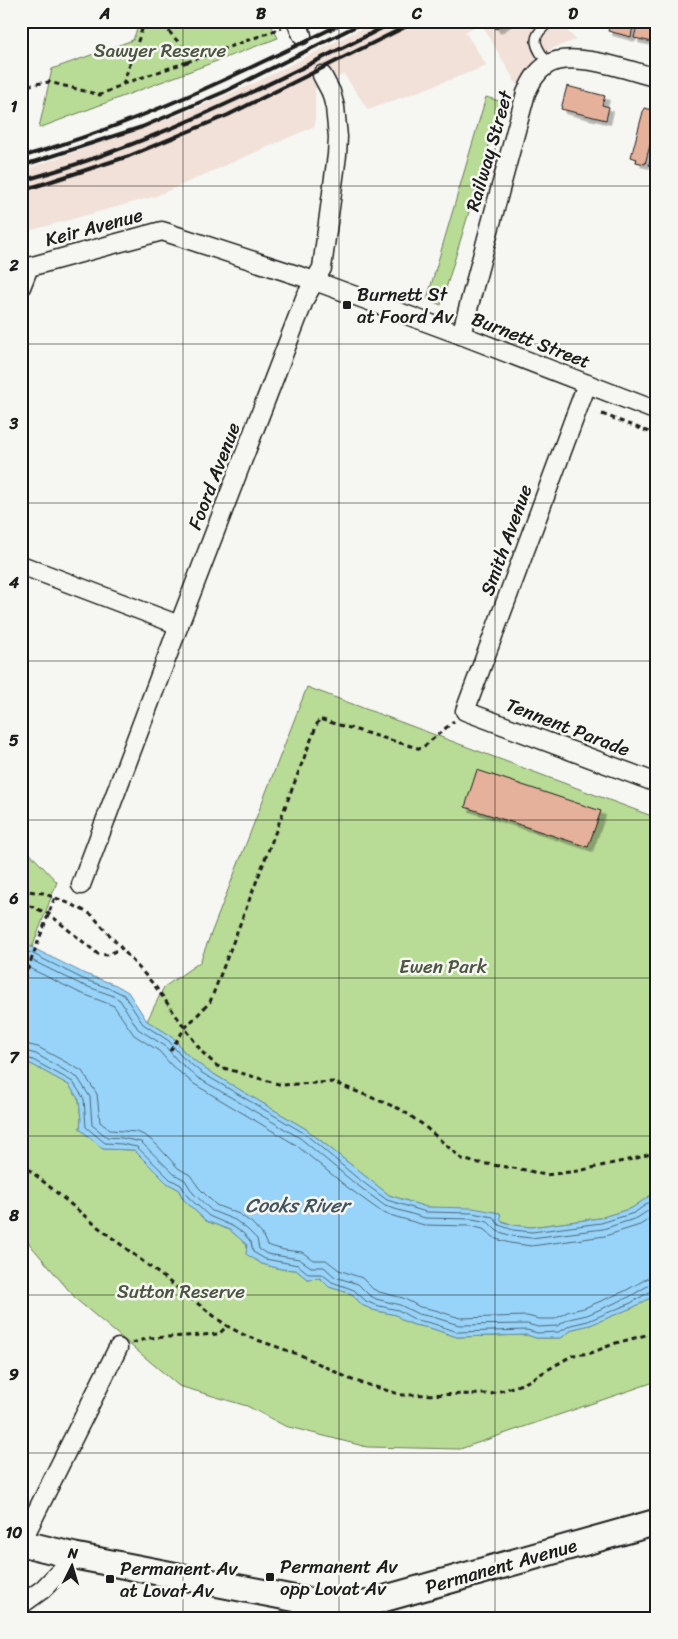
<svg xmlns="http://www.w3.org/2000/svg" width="678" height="1639" viewBox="0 0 678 1639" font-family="Sriracha,sans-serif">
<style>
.built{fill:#f1e1d8}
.green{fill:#b8db95;stroke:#6a7c58}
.water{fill:#98d4f9;stroke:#668aa1}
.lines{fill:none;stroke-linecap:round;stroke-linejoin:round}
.shore{stroke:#4e6674;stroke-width:1}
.building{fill:#e6b19a;stroke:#1c1c1c;filter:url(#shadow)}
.lane-casing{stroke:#1c1c1c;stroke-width:12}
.street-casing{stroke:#1c1c1c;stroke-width:21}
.secondary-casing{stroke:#1c1c1c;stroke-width:29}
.path{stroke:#1c1c1c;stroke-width:3;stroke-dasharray:5 4;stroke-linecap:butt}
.lane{stroke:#f6f6f2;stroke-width:9}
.street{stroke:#f6f6f2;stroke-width:18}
.secondary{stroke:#f6f6f2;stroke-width:25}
.rail{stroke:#1c1c1c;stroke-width:4}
.grid{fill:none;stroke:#1c1c1c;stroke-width:1;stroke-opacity:0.55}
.poi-dot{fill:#1c1c1c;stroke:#f6f6f2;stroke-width:2}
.labels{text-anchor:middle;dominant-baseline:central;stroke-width:5;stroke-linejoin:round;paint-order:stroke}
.park-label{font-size:19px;fill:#4b5540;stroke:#f6f6f2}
.street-label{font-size:19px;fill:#1c1c1c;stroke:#f6f6f2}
.poi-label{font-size:19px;fill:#1c1c1c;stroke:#f6f6f2;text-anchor:start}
.water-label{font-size:20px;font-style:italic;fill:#41535e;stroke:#f6f6f2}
.neatline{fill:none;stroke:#1c1c1c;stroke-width:2}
.grid-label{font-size:16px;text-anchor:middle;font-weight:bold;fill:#1c1c1c}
</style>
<defs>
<filter id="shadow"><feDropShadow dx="4.5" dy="4.5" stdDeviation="0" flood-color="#0004"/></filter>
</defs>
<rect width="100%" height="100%" fill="#f6f6f2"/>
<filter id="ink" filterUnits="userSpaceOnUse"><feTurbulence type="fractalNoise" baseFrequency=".02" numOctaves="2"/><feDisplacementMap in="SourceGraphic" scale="10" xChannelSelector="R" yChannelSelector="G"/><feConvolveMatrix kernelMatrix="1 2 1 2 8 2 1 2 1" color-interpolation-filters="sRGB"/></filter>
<g filter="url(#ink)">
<path class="built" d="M376 21H577L565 28 576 40 553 48 527 70 517 85 481 23 465 32 487 66 368 110 344 74 315 89V126L156 196 21 233V171L177 116 257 82Z"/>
<g class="green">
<path d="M140 21H269L278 38 39 128 52 69 133 40Z"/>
<path d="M486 97 502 102 441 305 427 299Z"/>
<path d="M307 687 657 818V1191L632 1208 600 1218 531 1227 513 1225 500 1220V1213L426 1207 389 1195 306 1129 205 1069 184 1052 173 1037 147 1021 164 987 200 962Z"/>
<path d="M21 844 57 882 32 948 21 942Z"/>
<path d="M21 1061 31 1064 69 1085 79 1100 81 1120 80 1129 103 1149 134 1150 167 1183 178 1189 184 1200 206 1221 230 1230 247 1245V1254L262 1264 281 1269 296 1270 307 1279 320 1278 329 1287 352 1294 362 1305 373 1310 396 1315 404 1321 414 1325 430 1328 457 1337 527 1335 536 1338H561L573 1329 590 1325 634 1307 657 1294V1381L460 1449 367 1447 285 1426 247 1406 179 1386 77 1300 21 1234Z"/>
</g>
<path class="water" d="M21 942 85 974 116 985 128 992 147 1021 173 1037 184 1052 205 1069 306 1129 389 1195 426 1207 473 1208 500 1213 501 1221 513 1225 531 1227 600 1218 632 1208 657 1191V1294L634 1307 590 1325 573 1329 561 1338H536L527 1335 457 1337 430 1328 414 1325 404 1321 396 1315 373 1310 362 1305 352 1294 329 1287 320 1278 307 1279 296 1270 281 1269 262 1264 246 1254 247 1245 230 1230 206 1221 184 1200 178 1189 167 1183 134 1150 103 1149 80 1129 81 1120 79 1100 69 1085 31 1064 21 1061Z"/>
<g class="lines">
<g class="shore">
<path d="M21 948 83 979 114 990 124 995 143 1024 169 1041 181 1056 202 1073 304 1133 356 1177 387 1200 426 1212 472 1213 493 1217 499 1225 513 1230 532 1232 601 1223 634 1213 657 1197"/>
<path d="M21 955 80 984 111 995 120 1000 138 1029 165 1046 177 1060 198 1078 300 1138 352 1181 385 1206 425 1218 472 1219 488 1222 497 1231 512 1236 531 1238 603 1229 637 1218 657 1205"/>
<path d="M21 964 78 992 114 1006 134 1035 159 1051 172 1066 194 1084 296 1145 347 1187 383 1213 424 1225 471 1226 483 1229 496 1239 510 1243 531 1246 605 1236 640 1225 657 1214"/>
<path d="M21 1043 38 1047 82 1071 97 1094 100 1122 110 1130 137 1132 146 1136 156 1144 178 1168 190 1175 199 1188 216 1205 239 1214 252 1223 262 1234 267 1245 284 1250 302 1252 313 1260H326L339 1270 362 1278 373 1289 379 1292 403 1298 420 1307 435 1310 460 1318 527 1316 539 1319H555L567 1312 584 1308 625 1291 648 1278 657 1276"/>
<path d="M21 1050 36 1054 78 1078 90 1097 92 1125 107 1137 122 1138 141 1142 174 1174 185 1180 193 1193 212 1211 235 1220 247 1229 257 1239 259 1249 267 1254 299 1259 311 1267H324L335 1277 358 1284 369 1295 376 1299 400 1305 418 1314 433 1317 459 1325 527 1324 538 1327 557 1326 569 1319 587 1315 629 1297 651 1284H657"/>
<path d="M21 1056 33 1060 73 1082 84 1099 86 1127 105 1143 122 1144 137 1147 170 1179 181 1185 188 1197 209 1216 232 1226 243 1233 251 1242 253 1252 265 1259 298 1265 309 1274H322L332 1282 354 1290 366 1301 375 1305 398 1310 416 1320 431 1323 458 1332 527 1330 537 1333 559 1332 571 1325 588 1321 631 1303 649 1292 657 1290"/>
</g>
</g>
<g class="building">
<path d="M491 21H508L496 29Z"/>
<path d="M611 21H634L631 37 608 31Z"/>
<path d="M638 21H657V43L634 38Z"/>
<path d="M567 86 605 96 602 105 609 107 606 120 561 109Z"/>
<path d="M644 108 657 111V119L645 164 636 162 637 159 631 157Z"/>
<path d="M657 135V167L649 165Z"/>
<path d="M477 770 601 811 588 847 465 807Z"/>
</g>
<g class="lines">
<g class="lane-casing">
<path id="lane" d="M548 64C534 44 529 37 551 21"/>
</g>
<g class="street-casing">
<g id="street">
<path d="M296 21 302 35"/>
<path d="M21 287 29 267 162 231 315 281 461 335 657 411"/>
<path d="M461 335 526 93C531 82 536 72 547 65 571 49 630 71 657 78"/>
<path d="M587 384 465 711 657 783"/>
<path d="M21 565 179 625"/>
<path d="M81 885 179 625 305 298 322 268 337 155 338 137 335 107 331 92 322 75"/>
<path d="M21 1543 118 1348"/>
<path d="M21 1605 43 1589 75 1556"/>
</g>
</g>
<g class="secondary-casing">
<path id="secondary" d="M21 1543 75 1556 323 1604 347 1606 365 1604 657 1522"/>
</g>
<g class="path">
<path d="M272 21 275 32"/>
<path d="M187 62 282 28"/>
<path d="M123 84 187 62 180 44 160 21"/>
<path d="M21 89 22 86 49 82 100 95 123 84 145 21"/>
<path d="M602 414 657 435"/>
<path d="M21 890 43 893 73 905 92 915 155 986 202 1052 217 1066 282 1085 333 1082 400 1109 422 1124 462 1159 473 1162 526 1170 545 1175 578 1171 637 1158 657 1152"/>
<path d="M21 902 49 914 98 954 107 955 122 948"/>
<path d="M21 987 55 897"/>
<path d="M170 1051 185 1028 210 1002 319 719 421 749 454 721"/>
<path d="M21 1163 98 1227 227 1326 246 1336 303 1356 352 1380 402 1395 491 1394 525 1383 573 1355 591 1353 616 1343 657 1332"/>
<path d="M132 1343 149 1338 219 1334 227 1326"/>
</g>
<use href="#lane" class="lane"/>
<use href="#street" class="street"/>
<use href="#secondary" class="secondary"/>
<g class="rail">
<path d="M21 157C137 124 239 74 347 21"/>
<path d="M21 166 142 127 224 92 366 21"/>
<path d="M21 181C153 145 274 82 396 21"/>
<path d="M21 191 129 156 228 115 417 21"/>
</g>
</g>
</g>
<path class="grid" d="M183 21V1618M339 21V1618M495 21V1618M21 186H657M21 344H657M21 503H657M21 661H657M21 820H657M21 978H657M21 1136H657M21 1295H657M21 1453H657"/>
<g class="poi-dot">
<rect x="342" y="300" width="10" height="10" rx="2.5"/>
<rect x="265" y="1572" width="10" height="10" rx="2.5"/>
<rect x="105" y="1574" width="10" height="10" rx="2.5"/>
</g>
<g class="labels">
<g class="park-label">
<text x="160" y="50">Sawyer Reserve</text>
<text x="443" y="966">Ewen Park</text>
<text x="181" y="1291">Sutton Reserve</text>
</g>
<g class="street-label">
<text transform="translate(489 151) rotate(-74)">Railway Street</text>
<text transform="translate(94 227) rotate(-15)">Keir Avenue</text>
<text transform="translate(531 340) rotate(21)">Burnett Street</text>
<text transform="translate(214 476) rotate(-69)">Foord Avenue</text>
<text transform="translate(506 540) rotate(-70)">Smith Avenue</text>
<text transform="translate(568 727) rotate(21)">Tennent Parade</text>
<text transform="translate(501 1566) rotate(-16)">Permanent Avenue</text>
</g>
<g class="poi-label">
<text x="357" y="294">Burnett St<tspan x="357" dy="22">at Foord Av</tspan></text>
<text x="280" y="1566">Permanent Av<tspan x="280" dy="22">opp Lovat Av</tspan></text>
<text x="120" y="1568">Permanent Av<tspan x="120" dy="22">at Lovat Av</tspan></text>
</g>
<g class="water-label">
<text x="297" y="1205">Cooks River</text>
</g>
</g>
<rect width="678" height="1639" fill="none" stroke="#f6f6f2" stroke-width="55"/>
<g transform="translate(72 1566) rotate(5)" stroke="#f6f6f2" stroke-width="4" paint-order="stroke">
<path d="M0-4L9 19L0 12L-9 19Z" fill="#1c1c1c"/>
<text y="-8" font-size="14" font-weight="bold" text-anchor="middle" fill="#1c1c1c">N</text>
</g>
<rect x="28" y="28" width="622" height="1584" class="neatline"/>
<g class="grid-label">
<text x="105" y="19">A</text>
<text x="261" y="19">B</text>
<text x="417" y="19">C</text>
<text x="573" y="19">D</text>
<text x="14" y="112">1</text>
<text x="14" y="271">2</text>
<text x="14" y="429">3</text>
<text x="14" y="588">4</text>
<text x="14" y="746">5</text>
<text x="14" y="904">6</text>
<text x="14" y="1063">7</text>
<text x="14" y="1221">8</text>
<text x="14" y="1380">9</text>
<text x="14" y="1538">10</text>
</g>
</svg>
